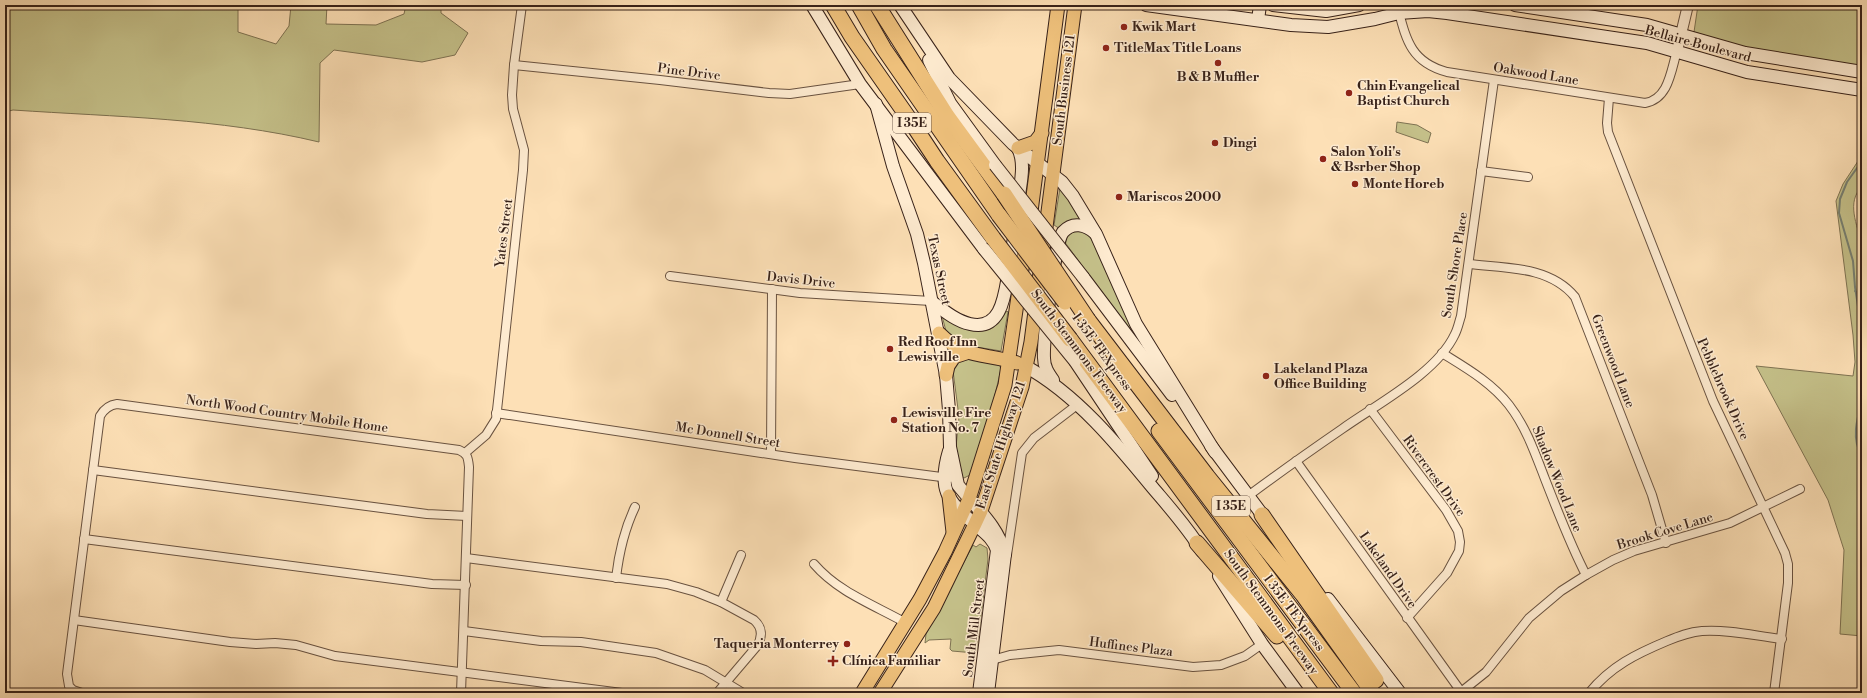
<svg xmlns="http://www.w3.org/2000/svg" width="1867" height="698" viewBox="0 0 1867 698" font-family="'Libre Bodoni',serif">
<style>
.green{fill:#c5c18a;stroke:#7e7252}
.lines{fill:none;stroke-linecap:round;stroke-linejoin:round}
.stream{stroke:#767f71;stroke-width:2}
.minor-casing{stroke:#695240;stroke-width:10}
.tertiary-casing{stroke:#695240;stroke-width:12}
.secondary-casing{stroke:#382219;stroke-width:14}
.primary-casing{stroke:#382219;stroke-width:15}
.motorway-casing{stroke:#382219;stroke-width:17}
.minor{stroke:#feebd0;stroke-width:8}
.tertiary{stroke:#feebd0;stroke-width:10}
.secondary{stroke:#feebd0;stroke-width:12}
.primary{stroke:#eec07b;stroke-width:13}
.motorway{stroke:#eec07b;stroke-width:15}
.secondary-bridge-casing{stroke:#382219;stroke-width:14;stroke-linecap:butt}
.motorway-bridge-casing{stroke:#382219;stroke-width:17;stroke-linecap:butt}
.secondary-bridge{stroke:#feebd0;stroke-width:12}
.motorway-bridge{stroke:#eec07b;stroke-width:15}
.poi-dot{fill:#8f2418;stroke:#feebd0;stroke-width:1.5}
.labels{text-anchor:middle;dominant-baseline:central;stroke-width:3;stroke-linejoin:round;paint-order:stroke}
.shield{fill:#feebd0;stroke:#735e50;stroke-width:1}
.shield-label{font-size:12px;font-weight:bold;fill:#382219}
.poi-label{font-size:13px;font-weight:bold;fill:#382219;stroke:#feebd0;text-anchor:start}
.street-label{font-size:13px;fill:#382219;stroke:#feebd0}
</style>
<rect width="100%" height="100%" fill="#fde0b6"/>
<filter id="stains"><feTurbulence type="fractalNoise" baseFrequency=".005" numOctaves="4"/><feColorMatrix values="0 0 0 0 .2 0 0 0 0 .09 0 0 0 0 .02 0 0 0 .5 -.17"/></filter>
<radialGradient id="worn" r=".72"><stop offset=".6" stop-color="#630" stop-opacity="0"/><stop offset="1" stop-color="#630" stop-opacity=".3"/></radialGradient>
<g class="green">
<path d="M5 5H238V32L276 44 289 26 291 5H327L326 24 376 25 404 14 406 5H441V13L468 33 455 55 422 62 334 50 320 63 319 142C219 118 116 117 13 110L5 112Z"/>
<path d="M1698 5H1862V66L1760 52 1694 32Z"/>
<path d="M1397 122 1417 125 1431 133 1428 143 1396 132Z"/>
<path d="M1862 155V187C1846 201 1857 226 1862 243V636L1840 634 1844 550 1828 500 1756 366 1853 376 1855 362 1853 335 1836 201 1843 184Z"/>
<path d="M1060 188 1075 208 1081 219 1060 229 1054 225Z"/>
<path d="M1076 228 1087 230 1143 345 1137 340 1064 241 1067 233Z"/>
<path d="M1007 311 1008 312 1001 351 958 344 947 335 941 312 995 325Z"/>
<path d="M959 357 999 364 1001 369 994 399 970 475 964 478 960 476 955 457 959 417 952 363Z"/>
<path d="M980 544 987 548 988 559 977 649 975 653 952 651 950 649 951 639 929 640 925 643 926 634 973 545 976 547Z"/>
</g>
<g class="lines">
<g class="stream">
<path d="M1862 161 1847 182 1840 199 1839 213 1853 261 1855 287 1862 332"/>
<path d="M1855 291 1861 295"/>
<path d="M1862 402C1857 419 1851 439 1862 456"/>
</g>
<g class="minor-casing">
<g id="minor">
<path d="M1397 5C1406 39 1410 62 1447 72L1645 103C1669 99 1671 70 1677 51"/>
<path d="M514 65 660 80 769 93 790 94 860 84"/>
<path d="M1609 98 1607 123 1608 132 1713 401 1785 553 1788 564V583L1774 693"/>
<path d="M1481 171 1528 177"/>
<path d="M1469 264C1505 268 1550 266 1575 297L1652 495 1666 543"/>
<path d="M670 276 800 293 931 301"/>
<path d="M1442 353C1466 368 1491 382 1509 405 1526 427 1535 453 1545 479 1558 512 1570 544 1586 575"/>
<path d="M1370 409 1446 510 1458 531 1460 542 1459 551 1447 573 1407 618"/>
<path d="M496 413 795 458 949 478"/>
<path d="M465 453 486 435 496 419 499 392 523 170 524 150 513 109 512 95 514 65 522 5"/>
<path d="M771 453 772 289"/>
<path d="M1296 461 1462 693"/>
<path d="M93 470 427 514 467 516"/>
<path d="M1248 496C1279 473 1310 451 1342 429 1377 404 1437 373 1455 334 1458 328 1459 322 1461 316L1494 80"/>
<path d="M84 539 432 584 466 585"/>
<path d="M1007 555 1022 453 1034 438 1077 405"/>
<path d="M466 558 667 584 696 592 721 602 754 620C762 627 763 636 757 646L717 693"/>
<path d="M814 564C838 592 874 605 906 623"/>
<path d="M616 578C619 552 624 530 635 507"/>
<path d="M721 602 741 555"/>
<path d="M74 620 230 642 256 644 275 643 296 645 335 656 622 693"/>
<path d="M464 631 541 641 581 642 656 653 705 670 743 693"/>
<path d="M992 660 1010 655 1059 650 1193 667 1221 665 1245 656 1262 644"/>
<path d="M1461 692 1486 672 1529 618 1561 591 1586 575 1613 560 1634 551 1730 523 1800 489"/>
<path d="M82 693 73 690 69 686 67 674 100 416C104 409 109 405 117 404L459 450C468 454 468 458 469 467L461 693"/>
<path d="M1589 693C1611 666 1636 654 1667 641 1679 636 1689 632 1702 631 1728 629 1756 636 1782 639"/>
</g>
</g>
<g class="tertiary-casing">
<path id="tertiary" d="M1677 51 1688 5"/>
</g>
<g class="secondary-casing">
<g id="secondary">
<path d="M812 5 860 84 984 249"/>
<path d="M900 5 949 78 1013 144 1062 182 1073 196 1096 234 1136 324 1215 452"/>
<path d="M1146 5 1291 25 1328 27 1375 19 1399 13 1428 11 1447 13 1647 43 1747 72 1862 90"/>
<path d="M1273 5 1326 11 1359 5"/>
<path d="M1515 5 1647 25 1745 53 1862 72"/>
<path d="M1258 20 1260 5"/>
<path d="M929 60 950 103 995 165"/>
<path d="M876 104 893 166 917 234 924 263 946 375 949 410 950 447 958 485C976 508 998 526 1005 554L988 693"/>
<path d="M1018 203C1020 184 1026 165 1018 148"/>
<path d="M1083 277 1172 395"/>
<path d="M931 301C943 310 956 321 970 324 1003 332 1005 291 1009 270 1011 257 1013 244 1015 231"/>
<path d="M1075 361 1152 476"/>
<path d="M1025 366C1076 394 1117 444 1153 488 1170 508 1188 528 1202 551"/>
<path d="M1053 380C1048 373 1044 367 1044 358 1043 342 1055 241 1063 232 1073 221 1086 225 1095 233"/>
<path d="M1211 446 1267 521"/>
<path d="M949 451C938 488 946 501 976 525 985 533 993 538 997 550L979 693"/>
<path d="M1219 576 1262 644 1298 693"/>
<path d="M1328 599 1400 693"/>
</g>
</g>
<g class="primary-casing">
<g id="primary">
<path d="M1018 148 1035 142 1042 133"/>
<path d="M1030 219 1058 5"/>
<path d="M939 333C967 361 984 352 1017 363"/>
<path d="M946 375 948 366 954 357 966 353"/>
<path d="M949 496 953 532"/>
<path d="M862 693 920 599 945 552 969 499 1005 385 1026 242"/>
<path d="M880 693 934 608 975 524 981 511 1022 387 1031 342 1075 5"/>
</g>
</g>
<g class="motorway-casing">
<g id="motorway">
<path d="M833 5 852 37 910 120 937 161 993 238"/>
<path d="M859 5 884 49 999 215"/>
<path d="M877 5 947 116 1004 194"/>
<path d="M1088 320 1207 476 1303 595 1373 693"/>
<path d="M1070 339 1331 693"/>
<path d="M1159 431 1354 693"/>
<path d="M1262 515 1376 680"/>
<path d="M1197 543 1277 636"/>
</g>
</g>
<use href="#minor" class="minor"/>
<use href="#tertiary" class="tertiary"/>
<use href="#secondary" class="secondary"/>
<use href="#primary" class="primary"/>
<use href="#motorway" class="motorway"/>
<g class="secondary-bridge-casing">
<g id="secondary-bridge">
<path d="M995 165 1083 277"/>
<path d="M984 249 1075 361"/>
</g>
</g>
<g class="motorway-bridge-casing">
<g id="motorway-bridge">
<path d="M1004 194 1088 320"/>
<path d="M999 215 1065 302"/>
<path d="M993 238 1070 339"/>
</g>
</g>
<use href="#secondary-bridge" class="secondary-bridge"/>
<use href="#motorway-bridge" class="motorway-bridge"/>
</g>
<g class="poi-dot">
<circle cx="1124" cy="27" r="4"/>
<circle cx="1106" cy="48" r="4"/>
<circle cx="1218" cy="63" r="4"/>
<circle cx="1349" cy="93" r="4"/>
<circle cx="1215" cy="143" r="4"/>
<circle cx="1323" cy="159" r="4"/>
<circle cx="1355" cy="184" r="4"/>
<circle cx="1119" cy="197" r="4"/>
<circle cx="890" cy="349" r="4"/>
<circle cx="1266" cy="376" r="4"/>
<circle cx="894" cy="420" r="4"/>
<circle cx="847" cy="644" r="4"/>
<path d="M831 655h4v4h4v4h-4v4h-4v-4h-4v-4h4z"/>
</g>
<g class="labels">
<g class="shield">
<rect x="893" y="113" width="38" height="20" rx="3"/>
<rect x="1212" y="496" width="38" height="20" rx="3"/>
</g>
<g class="shield-label">
<text x="912" y="123">I 35E</text>
<text x="1231" y="506">I 35E</text>
</g>
<g class="poi-label">
<text x="1132" y="27">Kwik Mart</text>
<text x="1114" y="48">TitleMax Title Loans</text>
<text x="1218" y="77" text-anchor="middle">B &amp; B Muffler</text>
<text x="1357" y="86">Chin Evangelical<tspan x="1357" dy="15">Baptist Church</tspan></text>
<text x="1223" y="143">Dingi</text>
<text x="1331" y="152">Salon Yoli's<tspan x="1331" dy="15">&amp; Bsrber Shop</tspan></text>
<text x="1363" y="184">Monte Horeb</text>
<text x="1127" y="197">Mariscos 2000</text>
<text x="898" y="342">Red Roof Inn<tspan x="898" dy="15">Lewisville</tspan></text>
<text x="1274" y="369">Lakeland Plaza<tspan x="1274" dy="15">Office Building</tspan></text>
<text x="902" y="413">Lewisville Fire<tspan x="902" dy="15">Station No. 7</tspan></text>
<text x="839" y="644" text-anchor="end">Taqueria Monterrey</text>
<text x="842" y="661">Clínica Familiar</text>
</g>
<g class="street-label">
<text transform="translate(1698 44) rotate(15)">Bellaire Boulevard</text>
<text transform="translate(689 72) rotate(7)">Pine Drive</text>
<text transform="translate(1536 74) rotate(9)">Oakwood Lane</text>
<text transform="translate(1064 90) rotate(-83)">South Business 121</text>
<text transform="translate(504 233) rotate(-83)">Yates Street</text>
<text transform="translate(1455 265) rotate(-81)">South Shore Place</text>
<text transform="translate(939 270) rotate(78)">Texas Street</text>
<text transform="translate(801 280) rotate(6)">Davis Drive</text>
<text transform="translate(1079 351) rotate(53)">South Stemmons Freeway</text>
<text transform="translate(1102 352) rotate(54)">I 35E TEXpress</text>
<text transform="translate(1613 361) rotate(69)">Greenwood Lane</text>
<text transform="translate(1723 389) rotate(66)">Pebblebrook Drive</text>
<text transform="translate(287 414) rotate(8)">North Wood Country Mobile Home</text>
<text transform="translate(728 435) rotate(9)">Mc Donnell Street</text>
<text transform="translate(1001 445) rotate(-72)">East State Highway 121</text>
<text transform="translate(1434 476) rotate(54)">Rivercrest Drive</text>
<text transform="translate(1557 479) rotate(68)">Shadow Wood Lane</text>
<text transform="translate(1665 531) rotate(-17)">Brook Cove Lane</text>
<text transform="translate(1388 570) rotate(55)">Lakeland Drive</text>
<text transform="translate(1271 612) rotate(54)">South Stemmons Freeway</text>
<text transform="translate(1294 613) rotate(53)">I 35E TEXpress</text>
<text transform="translate(974 628) rotate(-83)">South Mill Street</text>
<text transform="translate(1131 647) rotate(7)">Huffines Plaza</text>
</g>
</g>
<rect width="1867" height="698" fill="none" stroke="#fde0b6" stroke-width="20"/>
<rect x="6" y="6" width="1855" height="686" fill="none" stroke="#382219" stroke-width="2"/>
<rect x="10" y="10" width="1847" height="678" fill="none" stroke="#382219"/>
<rect width="100%" height="100%" filter="url(#stains)"/>
<rect width="100%" height="100%" fill="url(#worn)"/>
</svg>
